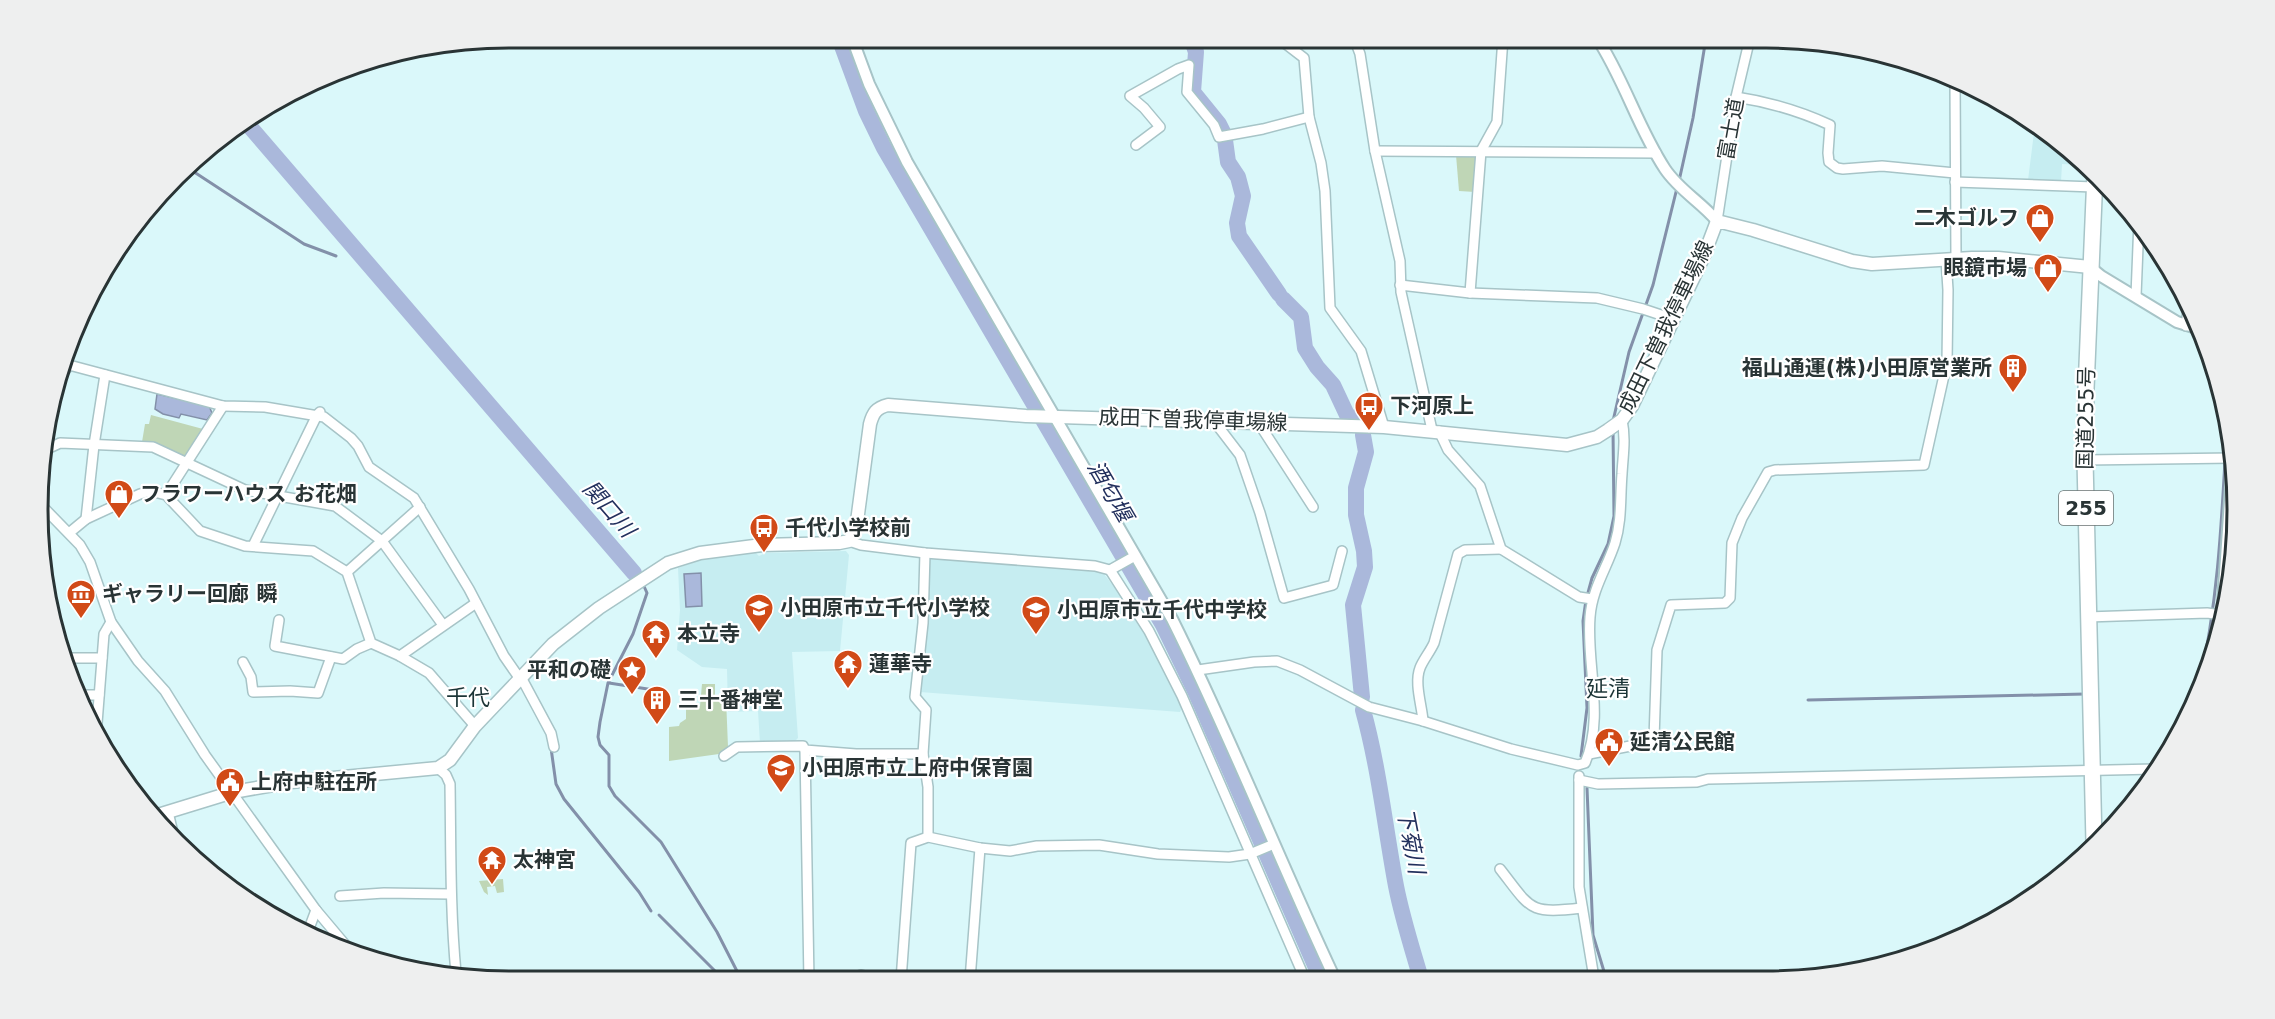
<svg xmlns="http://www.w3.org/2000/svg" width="2275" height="1019" viewBox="0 0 2275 1019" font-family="'DejaVu Sans','Noto Sans JP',sans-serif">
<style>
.built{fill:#c6edf1}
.green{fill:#bfd6b6}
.water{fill:#aab8db;stroke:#8390a9;stroke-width:1.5}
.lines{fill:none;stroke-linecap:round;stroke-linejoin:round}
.stream{stroke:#8390a9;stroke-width:3}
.river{stroke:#aab8db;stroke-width:16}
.minor-casing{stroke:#a7c4c7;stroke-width:12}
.tertiary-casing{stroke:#a7c4c7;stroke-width:14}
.secondary-casing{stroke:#a7c4c7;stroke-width:15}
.trunk-casing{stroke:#a7c4c7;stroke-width:18}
.minor{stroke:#fff;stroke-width:9}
.tertiary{stroke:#fff;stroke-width:10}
.secondary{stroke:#fff;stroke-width:12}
.trunk{stroke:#fff;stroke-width:15}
.labels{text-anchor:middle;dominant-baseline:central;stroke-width:4.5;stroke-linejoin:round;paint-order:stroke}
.shield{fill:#fff;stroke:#697172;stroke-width:1.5}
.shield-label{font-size:20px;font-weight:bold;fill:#293435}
.street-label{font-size:21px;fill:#293435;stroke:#fff}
.poi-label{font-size:21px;font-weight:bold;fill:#293435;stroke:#fff;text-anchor:start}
.water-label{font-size:22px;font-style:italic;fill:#22305d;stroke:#fff}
.neighbourhood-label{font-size:22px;fill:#1b3436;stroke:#fff}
.rim{fill:none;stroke:#293435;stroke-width:3}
</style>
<rect width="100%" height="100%" fill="#daf8fa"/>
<g class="built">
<path d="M2035 125 2083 161V165L2062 164 2061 182 2028 180Z"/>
<path d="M846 551 849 555 840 651 792 652 798 738 793 743H760L758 711 728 712 727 669 702 667 677 650 680 610 678 568 706 558 756 553 759 556 766 553Z"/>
<path d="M930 556 1013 565 1097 569 1104 574 1136 615 1178 697 1182 708 1180 712 920 692Z"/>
</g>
<g class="green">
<path d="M1456 155H1477L1475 192 1459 191Z"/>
<path d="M151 415 203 429 187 455 183 456 159 445 142 442 145 424H149Z"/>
<path d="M702 684H715V698H726L728 747 719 754 669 761V727L679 726 680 723 686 719V706H700Z"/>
<path d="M503 879 504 892 497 893 495 886 487 887 488 895 484 892 479 881Z"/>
</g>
<g class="water">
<path d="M157 394 209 406 212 413 207 420 181 414 179 418 163 414 155 409Z"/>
<path d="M701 573 702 606 686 607 684 574Z"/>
</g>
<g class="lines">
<g class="stream">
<path d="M188 168 304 244 336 256"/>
<path d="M1679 181 1693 118 1706 38"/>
<path d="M1613 421 1629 352 1653 285 1677 188"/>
<path d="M634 573 639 579"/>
<path d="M643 584 647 593 633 634 608 683 600 722 598 737 600 745 609 755V786L615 796 661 842 717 932 742 981"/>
<path d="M609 683 654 690"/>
<path d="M2199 686C2219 598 2222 513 2227 424"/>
<path d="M1808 700 2085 694"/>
<path d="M551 748 556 784 564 799 639 892 651 911"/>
<path d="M1581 756 1587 708 1583 621 1586 600 1592 578 1608 544 1614 516 1613 430"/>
<path d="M1587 788 1593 935 1606 978"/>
<path d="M659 915 725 981"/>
</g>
<g class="river">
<path d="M839 38 866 111 884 148 1163 625 1196 693 1321 979"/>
<path d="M1191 38 1196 52 1193 92 1219 124 1224 134"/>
<path d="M245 121 634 573"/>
<path d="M1225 140 1228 162 1238 177 1243 196 1237 223 1239 236 1279 294"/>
<path d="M1283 299 1301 317 1305 348 1317 367 1333 385 1348 417 1362 418"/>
<path d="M1362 697 1353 605 1365 567 1364 551 1356 515V488L1366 452 1363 435"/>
<path d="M1363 710C1379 768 1385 827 1396 886 1402 917 1412 948 1421 979"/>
</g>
<g class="minor-casing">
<g id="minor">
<path d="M1278 38 1304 58 1309 117 1321 163 1325 191 1330 308 1361 351 1384 427"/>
<path d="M1354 38 1360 54 1375 151 1400 261 1401 292 1432 430"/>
<path d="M1955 80 1956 258"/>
<path d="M1736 97C1769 102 1800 111 1830 125L1828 153 1829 162 1837 168 1843 169 1882 166 1955 173"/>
<path d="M1136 145 1160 127 1144 108 1130 96 1178 69 1189 65 1187 92 1214 125 1219 137 1263 129 1309 117"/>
<path d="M1375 151 1656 153"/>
<path d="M1955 182 2094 187"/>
<path d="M1717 221 1736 97 1750 38"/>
<path d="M1400 285 1470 293 1597 298 1643 309 1673 319"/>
<path d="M1470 293 1481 151 1497 122 1503 38"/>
<path d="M2136 296 2139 221"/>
<path d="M2186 326 2189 302"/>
<path d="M64 372 69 365 223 406 265 407 324 417 351 438 358 446 369 467 414 498 469 589 504 656 520 679"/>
<path d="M1214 421 1240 455 1260 513 1284 598 1333 585 1342 551"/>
<path d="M1258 422 1313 507"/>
<path d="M1439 431 1448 450 1480 486 1501 549 1579 597 1592 599"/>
<path d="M45 450 60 443 153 447 245 490 335 506 382 541 443 625"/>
<path d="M2085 460 2233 458"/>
<path d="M166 495 223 406"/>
<path d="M44 508 80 545 90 562 111 622 138 661 165 691 205 755 316 910 353 954"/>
<path d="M86 519 94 445 105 375"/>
<path d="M69 533 86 519 140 494 150 491 166 495 200 531 245 546 313 551 347 572 371 643 400 656 429 673 475 726"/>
<path d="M849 541 861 545 925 553 1095 566 1110 570 1135 556"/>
<path d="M253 546 317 415 320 412"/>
<path d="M925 553 923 623 915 697 926 710 923 754 928 787V837"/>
<path d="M1110 570 1149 631 1182 696 1305 979"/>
<path d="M347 572 420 507"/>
<path d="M2087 617 2207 613 2222 615"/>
<path d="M279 620 275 646 343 659 357 649 371 643"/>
<path d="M400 656 476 603"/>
<path d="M62 658H102"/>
<path d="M243 662 251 677 253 692 290 691 318 693 331 657"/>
<path d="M1198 670 1254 662 1277 661 1300 670 1369 707 1423 721 1511 749 1578 765 1585 763C1605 717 1586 664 1590 617 1592 589 1607 568 1615 543 1622 520 1620 498 1622 474 1623 455 1626 439 1622 420"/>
<path d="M521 677 551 733 554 747"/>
<path d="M78 695H99"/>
<path d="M1423 721C1422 706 1414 683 1420 668 1423 660 1430 652 1434 643L1458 554 1465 550 1501 549"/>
<path d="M96 736 104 634 111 622"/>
<path d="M805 750 809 981"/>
<path d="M1589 754 1651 742 1654 739 1657 650 1671 605 1725 603 1730 598 1732 543 1742 518 1768 472 1775 470 1924 465 1947 362 1948 290 1946 259"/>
<path d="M724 756 737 747 803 746 805 750 856 754H923"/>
<path d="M438 768 446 775 450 784C451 847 450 910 456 973"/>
<path d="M1579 776V887L1594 978"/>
<path d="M1579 780 1598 784 1697 782 1708 779 2155 769"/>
<path d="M168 812 173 833"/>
<path d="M1500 869C1532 910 1528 914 1582 908"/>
<path d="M340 896 384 893 450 894"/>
<path d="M307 934 316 910"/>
<path d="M849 980 861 975 880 980"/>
<path d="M901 980 911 843 928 837 980 848 1010 851 1037 846 1099 845 1158 854 1229 857 1250 854 1274 844"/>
<path d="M970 980 980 848"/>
</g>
</g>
<g class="tertiary-casing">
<g id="tertiary">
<path d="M852 38 869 84 907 162 1172 619C1231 737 1279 860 1335 979"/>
<path d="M1597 38C1624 79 1638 128 1665 169 1679 190 1701 202 1717 221"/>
<path d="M2090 267 2101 276 2177 322 2200 329"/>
<path d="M2212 662 2223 602 2233 457"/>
</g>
</g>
<g class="secondary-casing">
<path id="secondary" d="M158 815 233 792 291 782 438 768 450 760 475 726 553 644 599 608 668 563 700 553 762 545 839 543 849 541 856 529 870 424C873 413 876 408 888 405L1026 416 1384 427 1567 445 1597 437 1608 430 1622 420 1632 406 1703 258 1717 221 1753 230 1852 261 1872 264 1972 258H1998L2090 267"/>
</g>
<g class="trunk-casing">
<path id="trunk" d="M2094 843 2085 460 2086 389 2095 174"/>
</g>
<use href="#minor" class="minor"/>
<use href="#tertiary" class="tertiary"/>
<use href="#secondary" class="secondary"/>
<use href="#trunk" class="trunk"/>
</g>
<defs>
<g id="shop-pin" transform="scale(1.5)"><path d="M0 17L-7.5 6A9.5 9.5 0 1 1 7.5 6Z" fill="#d14a17" stroke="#fff"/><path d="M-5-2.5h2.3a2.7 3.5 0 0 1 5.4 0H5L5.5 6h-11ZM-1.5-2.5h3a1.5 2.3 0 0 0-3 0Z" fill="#fff"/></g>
<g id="building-pin" transform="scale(1.5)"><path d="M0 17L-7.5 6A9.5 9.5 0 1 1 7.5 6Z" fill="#d14a17" stroke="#fff"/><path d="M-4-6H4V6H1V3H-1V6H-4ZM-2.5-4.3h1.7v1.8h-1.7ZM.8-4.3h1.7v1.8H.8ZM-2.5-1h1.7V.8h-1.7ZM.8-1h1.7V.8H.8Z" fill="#fff"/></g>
<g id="bus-pin" transform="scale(1.5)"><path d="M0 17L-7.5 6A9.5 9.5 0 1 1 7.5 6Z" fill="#d14a17" stroke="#fff"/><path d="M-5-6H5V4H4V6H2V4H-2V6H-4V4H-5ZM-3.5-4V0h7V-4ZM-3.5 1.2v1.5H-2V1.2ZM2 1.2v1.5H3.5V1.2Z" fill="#fff"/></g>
<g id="museum-pin" transform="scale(1.5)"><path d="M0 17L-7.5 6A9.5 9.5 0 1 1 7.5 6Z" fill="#d14a17" stroke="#fff"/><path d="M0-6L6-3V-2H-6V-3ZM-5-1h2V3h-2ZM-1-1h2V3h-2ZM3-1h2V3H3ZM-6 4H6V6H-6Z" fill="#fff"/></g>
<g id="school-pin" transform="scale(1.5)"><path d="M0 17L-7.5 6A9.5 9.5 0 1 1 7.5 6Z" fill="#d14a17" stroke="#fff"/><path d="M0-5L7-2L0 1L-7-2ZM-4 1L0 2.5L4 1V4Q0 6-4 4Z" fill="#fff"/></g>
<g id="temple-pin" transform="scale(1.5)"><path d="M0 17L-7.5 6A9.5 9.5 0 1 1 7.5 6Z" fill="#d14a17" stroke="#fff"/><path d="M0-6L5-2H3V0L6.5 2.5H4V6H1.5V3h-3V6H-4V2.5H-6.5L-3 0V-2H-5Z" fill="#fff"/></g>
<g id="sight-pin" transform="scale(1.5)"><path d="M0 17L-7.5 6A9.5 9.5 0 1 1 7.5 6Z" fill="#d14a17" stroke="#fff"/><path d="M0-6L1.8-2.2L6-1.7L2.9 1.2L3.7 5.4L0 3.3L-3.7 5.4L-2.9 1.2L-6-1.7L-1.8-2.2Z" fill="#fff"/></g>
<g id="civic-pin" transform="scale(1.5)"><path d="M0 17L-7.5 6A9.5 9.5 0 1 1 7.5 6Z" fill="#d14a17" stroke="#fff"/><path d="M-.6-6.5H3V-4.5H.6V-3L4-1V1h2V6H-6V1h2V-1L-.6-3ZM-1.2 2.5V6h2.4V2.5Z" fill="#fff"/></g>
</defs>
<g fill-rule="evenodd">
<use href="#shop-pin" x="2040" y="218"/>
<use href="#shop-pin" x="2048" y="268"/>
<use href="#building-pin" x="2013" y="368"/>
<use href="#bus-pin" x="1369" y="406"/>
<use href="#shop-pin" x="119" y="494"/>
<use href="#bus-pin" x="764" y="528"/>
<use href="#museum-pin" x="81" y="594"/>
<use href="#school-pin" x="759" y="608"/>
<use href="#school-pin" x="1036" y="610"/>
<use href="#temple-pin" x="656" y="634"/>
<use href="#temple-pin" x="848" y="664"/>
<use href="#sight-pin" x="632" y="670"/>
<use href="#building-pin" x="657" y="700"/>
<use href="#civic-pin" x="1609" y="742"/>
<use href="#school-pin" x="781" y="768"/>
<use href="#civic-pin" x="230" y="782"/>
<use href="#temple-pin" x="492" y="860"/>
</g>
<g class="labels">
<rect class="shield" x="2059" y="491" width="54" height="34" rx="4.5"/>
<g class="shield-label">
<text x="2086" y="508">255</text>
</g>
<g class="street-label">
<text transform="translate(1731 129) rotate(-80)">富士道</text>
<text transform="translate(1666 327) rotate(-64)">成田下曽我停車場線</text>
<text transform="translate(2086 418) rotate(-89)">国道255号</text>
<text transform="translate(1193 420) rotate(2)">成田下曽我停車場線</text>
</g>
<g class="poi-label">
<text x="2019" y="218" text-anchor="end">二木ゴルフ</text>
<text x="2027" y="268" text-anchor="end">眼鏡市場</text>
<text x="1992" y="368" text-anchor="end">福山通運(株)小田原営業所</text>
<text x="1390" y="406">下河原上</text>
<text x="140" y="494">フラワーハウス お花畑</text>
<text x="785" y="528">千代小学校前</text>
<text x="102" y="594">ギャラリー回廊 瞬</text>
<text x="780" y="608">小田原市立千代小学校</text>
<text x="1057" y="610">小田原市立千代中学校</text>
<text x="677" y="634">本立寺</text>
<text x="869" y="664">蓮華寺</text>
<text x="611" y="670" text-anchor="end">平和の礎</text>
<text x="678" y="700">三十番神堂</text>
<text x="1630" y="742">延清公民館</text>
<text x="802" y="768">小田原市立上府中保育園</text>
<text x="251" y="782">上府中駐在所</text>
<text x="513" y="860">太神宮</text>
</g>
<g class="water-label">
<text transform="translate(1110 491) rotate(60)">酒匂堰</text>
<text transform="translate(609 509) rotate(49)">関口川</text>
<text transform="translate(1411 841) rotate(79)">下菊川</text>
</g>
<g class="neighbourhood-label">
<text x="1608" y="688">延清</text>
<text x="468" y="697">千代</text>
</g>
</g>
<path d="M0 0H2275V1019H0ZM509 48H1766A461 461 0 0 1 2227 509V510A461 461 0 0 1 1766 971H509A461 461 0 0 1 48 510V509A461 461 0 0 1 509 48Z" fill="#eeefef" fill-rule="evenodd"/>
<path class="rim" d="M509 48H1766A461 461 0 0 1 2227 509V510A461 461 0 0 1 1766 971H509A461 461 0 0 1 48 510V509A461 461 0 0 1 509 48Z"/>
</svg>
